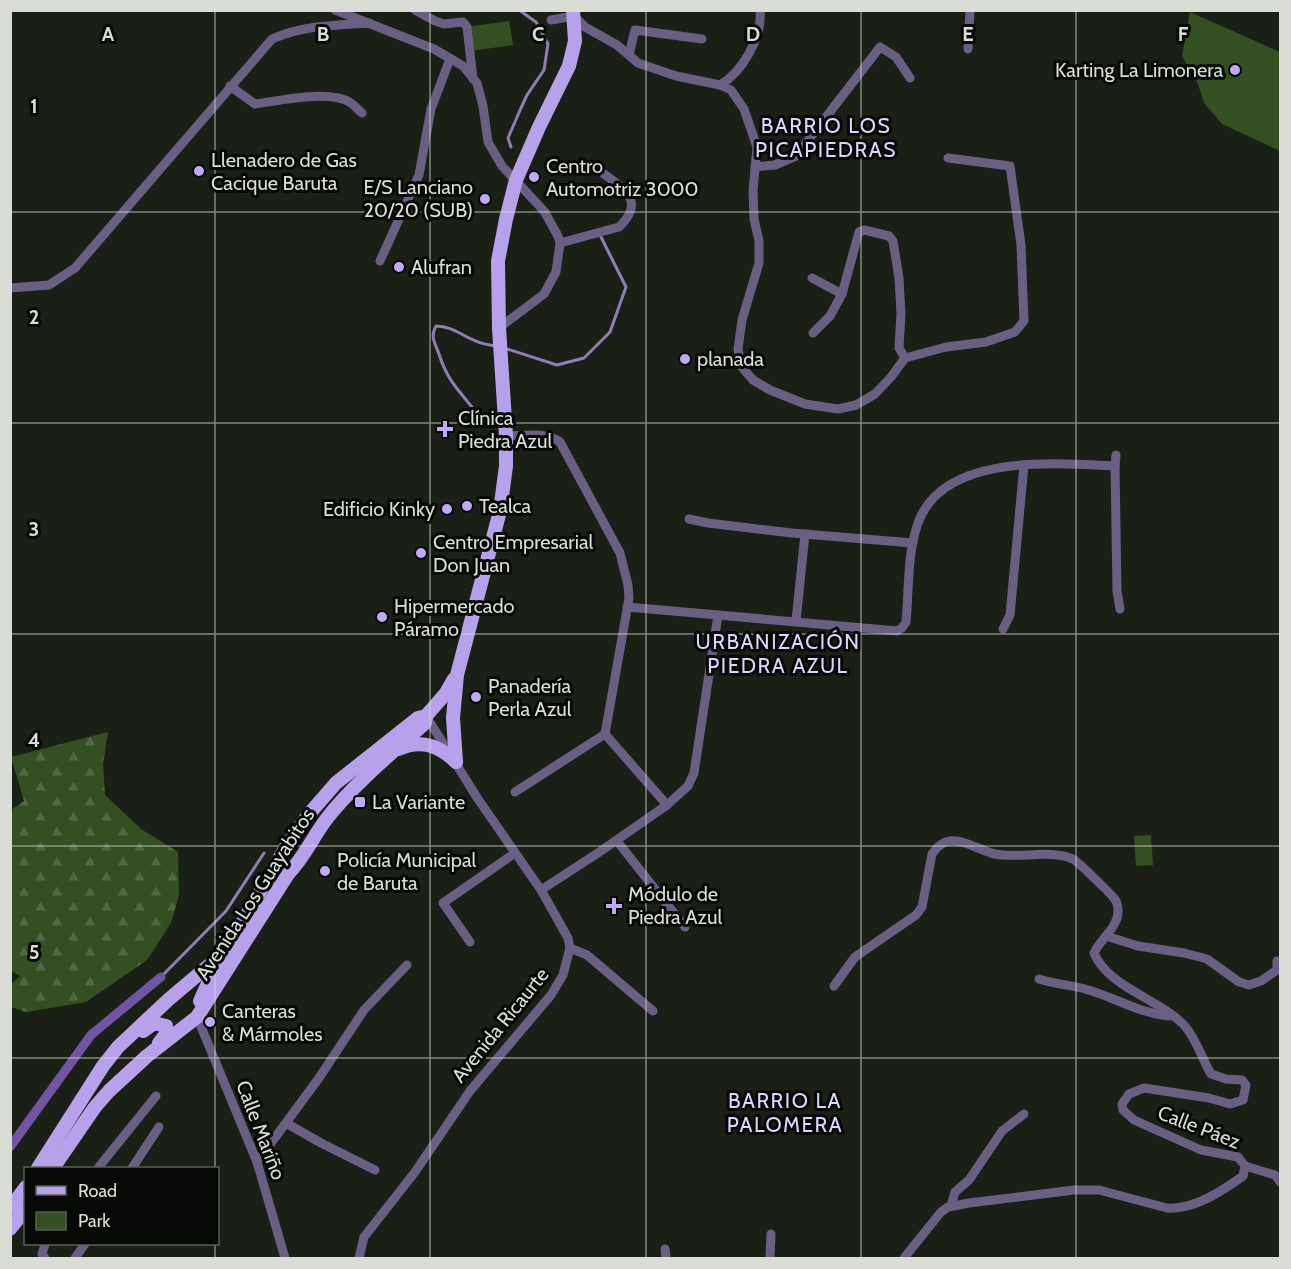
<svg xmlns="http://www.w3.org/2000/svg" width="1291" height="1269" viewBox="0 0 1291 1269" font-family="Cabin,sans-serif">
<style>
.green{fill:#344f22}
.forest{fill:url(#forest-firs)}
.lines{fill:none;stroke-linecap:round;stroke-linejoin:round}
.stream{stroke:#907db3;stroke-width:3}
.canal{stroke:#7154a4;stroke-width:9}
.street{stroke:#6a5f83;stroke-width:9}
.primary{stroke:#b8a1eb;stroke-width:14}
.grid{fill:none;stroke:#d9ddd6;stroke-width:1.5;stroke-opacity:0.55}
.poi-dot{fill:#c0a8f4;stroke:#070906;stroke-width:2}
.labels{text-anchor:middle;dominant-baseline:central;stroke-width:6;stroke-linejoin:round;paint-order:stroke}
.poi-label{font-size:20px;fill:#d9ddd6;stroke:#070906;text-anchor:start}
.street-label{font-size:20px;fill:#d9ddd6;stroke:#070906}
.neighbourhood-label{font-size:21px;letter-spacing:1.5px;fill:#dfd3fe;stroke:#070906}
.grid-label{font-size:20px;text-anchor:middle;font-weight:bold;fill:#d9ddd6;stroke:#070906;stroke-width:6;stroke-linejoin:round;paint-order:stroke}
</style>
<defs>
<pattern id="forest-firs" width="22" height="20" patternUnits="userSpaceOnUse" patternTransform="scale(1.5)"><rect width="22" height="20" fill="#344f22"/><path d="M5 1l3.5 6h-7zM16 11l3.5 6h-7z" fill="#516841"/></pattern>
</defs>
<rect width="100%" height="100%" fill="#1a2016"/>
<g class="green">
<path d="M1190 12 1280 52V151L1222 124 1204 103 1198 84 1182 56Z"/>
<path d="M509 21 513 45 471 51 467 27Z"/>
<path d="M1151 835 1153 865 1136 866 1134 836Z"/>
</g>
<path class="forest" d="M108 732 103 764 105 795 141 829 178 852 179 895 171 923 147 960 86 1002 26 1012 11 1007V984L20 976 11 971V810L24 801 11 757Z"/>
<g class="lines">
<g class="stream">
<path d="M511 147 508 138 521 108 527 95 544 70 548 44 536 22 519 10"/>
<path d="M504 348 557 365 584 358 610 332 626 287 600 235"/>
<path d="M472 407C456 388 446 377 439 354 435 343 430 337 436 326 452 326 462 336 476 341 482 344 489 345 495 346"/>
<path d="M161 977 226 911 264 853"/>
</g>
<path class="canal" d="M10 1147 91 1035 161 977"/>
<g class="street">
<path d="M335 10 434 49 463 66 477 83 483 106 488 142 502 166 544 211 558 236 560 243 556 272 544 294 499 328"/>
<path d="M415 10 435 21 444 24 463 22 467 27 473 79"/>
<path d="M551 20 574 16 585 27 617 45 638 63 676 76 720 85 731 90 744 109 757 147 753 191 754 219 759 241V263L742 320 738 349 741 366 753 380 770 390 805 404 838 409 856 405 875 394 891 377 905 358 899 348 901 314 899 278 893 241 889 236 864 230 859 232 842 294 830 316 813 333"/>
<path d="M968 49 970 10"/>
<path d="M629 55 635 30 702 39"/>
<path d="M720 85C742 72 763 37 760 10"/>
<path d="M230 86 255 104C279 101 329 89 351 103 355 106 358 110 362 113"/>
<path d="M755 167 775 165 796 156 880 47 896 57 910 78"/>
<path d="M560 243 619 227C645 202 626 190 604 174"/>
<path d="M380 261 419 175 431 109 450 59"/>
<path d="M812 278 842 294"/>
<path d="M10 288 49 285 75 268 272 39C304 25 336 25 370 23"/>
<path d="M905 358 946 347 986 342 1015 332 1024 321 1021 245 1010 166 948 158"/>
<path d="M506 436C524 436 545 431 560 442L620 553 628 585 629 598 605 734 515 792"/>
<path d="M1115 466 1117 591 1120 609"/>
<path d="M689 519 708 523 792 533 913 543"/>
<path d="M718 615 897 631 902 628 906 622C909 590 907 554 918 523 943 453 1055 463 1115 466L1116 455"/>
<path d="M796 621 805 534"/>
<path d="M1003 629 1010 615 1024 465"/>
<path d="M605 734 667 805"/>
<path d="M617 841 685 927"/>
<path d="M541 890 601 851 667 805 688 786 694 773 718 615 627 607"/>
<path d="M1106 936 1138 946 1184 953 1207 959 1239 982 1249 985 1261 981 1277 970V961"/>
<path d="M470 942 443 903 515 853"/>
<path d="M570 948 587 955 653 1011"/>
<path d="M1039 979C1054 984 1070 985 1085 989 1115 997 1137 1013 1169 1016"/>
<path d="M834 986 855 957 916 915 922 907 932 854C936 848 942 842 950 841 964 839 981 851 995 854 1019 859 1049 849 1073 859 1077 861 1109 892 1113 897 1116 900 1118 905 1118 910 1119 927 1100 939 1094 953 1108 987 1159 999 1184 1025 1196 1038 1202 1059 1211 1074L1226 1079 1242 1080 1246 1085 1243 1100 1230 1104 1209 1098 1144 1088 1129 1094 1122 1104 1123 1110 1134 1120 1201 1150 1238 1157 1245 1166 1243 1176C1222 1191 1194 1210 1167 1208L1099 1190H1074L969 1203 948 1207 941 1212 904 1258"/>
<path d="M197 1017 257 1162 285 1258"/>
<path d="M286 1123 321 1143 375 1170"/>
<path d="M257 1162 319 1078 364 1010 407 965"/>
<path d="M1245 1166 1275 1175 1280 1182"/>
<path d="M98 1168 156 1096"/>
<path d="M132 1168 159 1127"/>
<path d="M951 1206 955 1192 969 1180 1002 1131 1024 1114"/>
<path d="M45 1244 42 1254 45 1258"/>
<path d="M665 1249 666 1258"/>
<path d="M75 1258 85 1244"/>
<path d="M359 1258 364 1237 415 1172 470 1091 551 995 563 975 570 948 568 938 541 890 478 799 426 716"/>
<path d="M770 1258 771 1234"/>
</g>
<g class="primary">
<path d="M426 716 446 693 454 679"/>
<path d="M398 749C421 739 439 745 456 762"/>
<path d="M456 762 453 718 457 675 500 511 506 466V436L499 328 498 261 506 219 516 180 539 127 569 66 575 41 573 10"/>
<path d="M200 1001 218 961"/>
<path d="M143 1031 154 1023 166 1026V1034L159 1043"/>
<path d="M38 1168 103 1066 118 1047 168 1000 220 956 234 937 286 847 309 814 336 783 418 718 426 716"/>
<path d="M53 1168 95 1107 109 1091 147 1056 197 1017 288 874C305 857 313 836 328 817 354 784 394 751 425 723L426 716"/>
<path d="M10 1208 26 1187"/>
<path d="M10 1229 26 1209"/>
</g>
</g>
<path class="grid" d="M215 10V1168M430 10V1258M646 10V1258M861 10V1258M1076 10V1258M10 212H1280M10 423H1280M10 634H1280M10 846H1280M10 1058H1280M215 1244V1258"/>
<g class="poi-dot">
<circle cx="1235" cy="70" r="6"/>
<circle cx="199" cy="171" r="6"/>
<circle cx="534" cy="177" r="6"/>
<circle cx="485" cy="199" r="6"/>
<circle cx="399" cy="267" r="6"/>
<circle cx="685" cy="359" r="6"/>
<path d="M442 420h6v6h6v6h-6v6h-6v-6h-6v-6h6z"/>
<circle cx="467" cy="506" r="6"/>
<circle cx="447" cy="509" r="6"/>
<circle cx="421" cy="553" r="6"/>
<circle cx="382" cy="617" r="6"/>
<circle cx="476" cy="697" r="6"/>
<rect x="354" y="796" width="12" height="12" rx="3"/>
<circle cx="325" cy="871" r="6"/>
<path d="M611 897h6v6h6v6h-6v6h-6v-6h-6v-6h6z"/>
<circle cx="210" cy="1022" r="6"/>
</g>
<g class="labels">
<g class="poi-label">
<text x="1223" y="70" text-anchor="end">Karting La Limonera</text>
<text x="211" y="160">Llenadero de Gas<tspan x="211" dy="23">Cacique Baruta</tspan></text>
<text x="546" y="166">Centro<tspan x="546" dy="23">Automotriz 3000</tspan></text>
<text x="473" y="187" text-anchor="end">E/S Lanciano<tspan x="473" dy="23">20/20 (SUB)</tspan></text>
<text x="411" y="267">Alufran</text>
<text x="697" y="359">planada</text>
<text x="458" y="418">Clínica<tspan x="458" dy="23">Piedra Azul</tspan></text>
<text x="479" y="506">Tealca</text>
<text x="435" y="509" text-anchor="end">Edificio Kinky</text>
<text x="433" y="542">Centro Empresarial<tspan x="433" dy="23">Don Juan</tspan></text>
<text x="394" y="606">Hipermercado<tspan x="394" dy="23">Páramo</tspan></text>
<text x="488" y="686">Panadería<tspan x="488" dy="23">Perla Azul</tspan></text>
<text x="372" y="802">La Variante</text>
<text x="337" y="860">Policía Municipal<tspan x="337" dy="23">de Baruta</tspan></text>
<text x="628" y="894">Módulo de<tspan x="628" dy="23">Piedra Azul</tspan></text>
<text x="222" y="1011">Canteras<tspan x="222" dy="23">&amp; Mármoles</tspan></text>
</g>
<g class="street-label">
<text transform="translate(255 894) rotate(-57)">Avenida Los Guayabitos</text>
<text transform="translate(500 1025) rotate(-51)">Avenida Ricaurte</text>
<text transform="translate(1199 1127) rotate(21)">Calle Páez</text>
<text transform="translate(261 1130) rotate(69)">Calle Mariño</text>
</g>
<g class="neighbourhood-label">
<text x="826" y="125">BARRIO LOS<tspan x="826" dy="24">PICAPIEDRAS</tspan></text>
<text x="778" y="641">URBANIZACIÓN<tspan x="778" dy="24">PIEDRA AZUL</tspan></text>
<text x="785" y="1100">BARRIO LA<tspan x="785" dy="24">PALOMERA</tspan></text>
</g>
</g>
<g class="grid-label">
<text x="108" y="41">A</text>
<text x="323" y="41">B</text>
<text x="538" y="41">C</text>
<text x="753" y="41">D</text>
<text x="968" y="41">E</text>
<text x="1183" y="41">F</text>
<text x="34" y="113">1</text>
<text x="34" y="324">2</text>
<text x="34" y="536">3</text>
<text x="34" y="747">4</text>
<text x="34" y="959">5</text>
</g>
<rect width="1291" height="1269" fill="none" stroke="#d9ddd6" stroke-width="24"/>
<rect x="24" y="1167" width="195" height="78" fill="#070906" stroke="#5b5e59" stroke-width="1.5"/>
<rect x="36" y="1186" width="30" height="9" fill="#b8a1eb" stroke="#5b5e59" stroke-width="1.5"/>
<text x="78" y="1197" font-size="18" fill="#d9ddd6">Road</text>
<rect x="36" y="1212" width="30" height="18" fill="#344f22" stroke="#5b5e59" stroke-width="1.5"/>
<text x="78" y="1227" font-size="18" fill="#d9ddd6">Park</text>
</svg>
